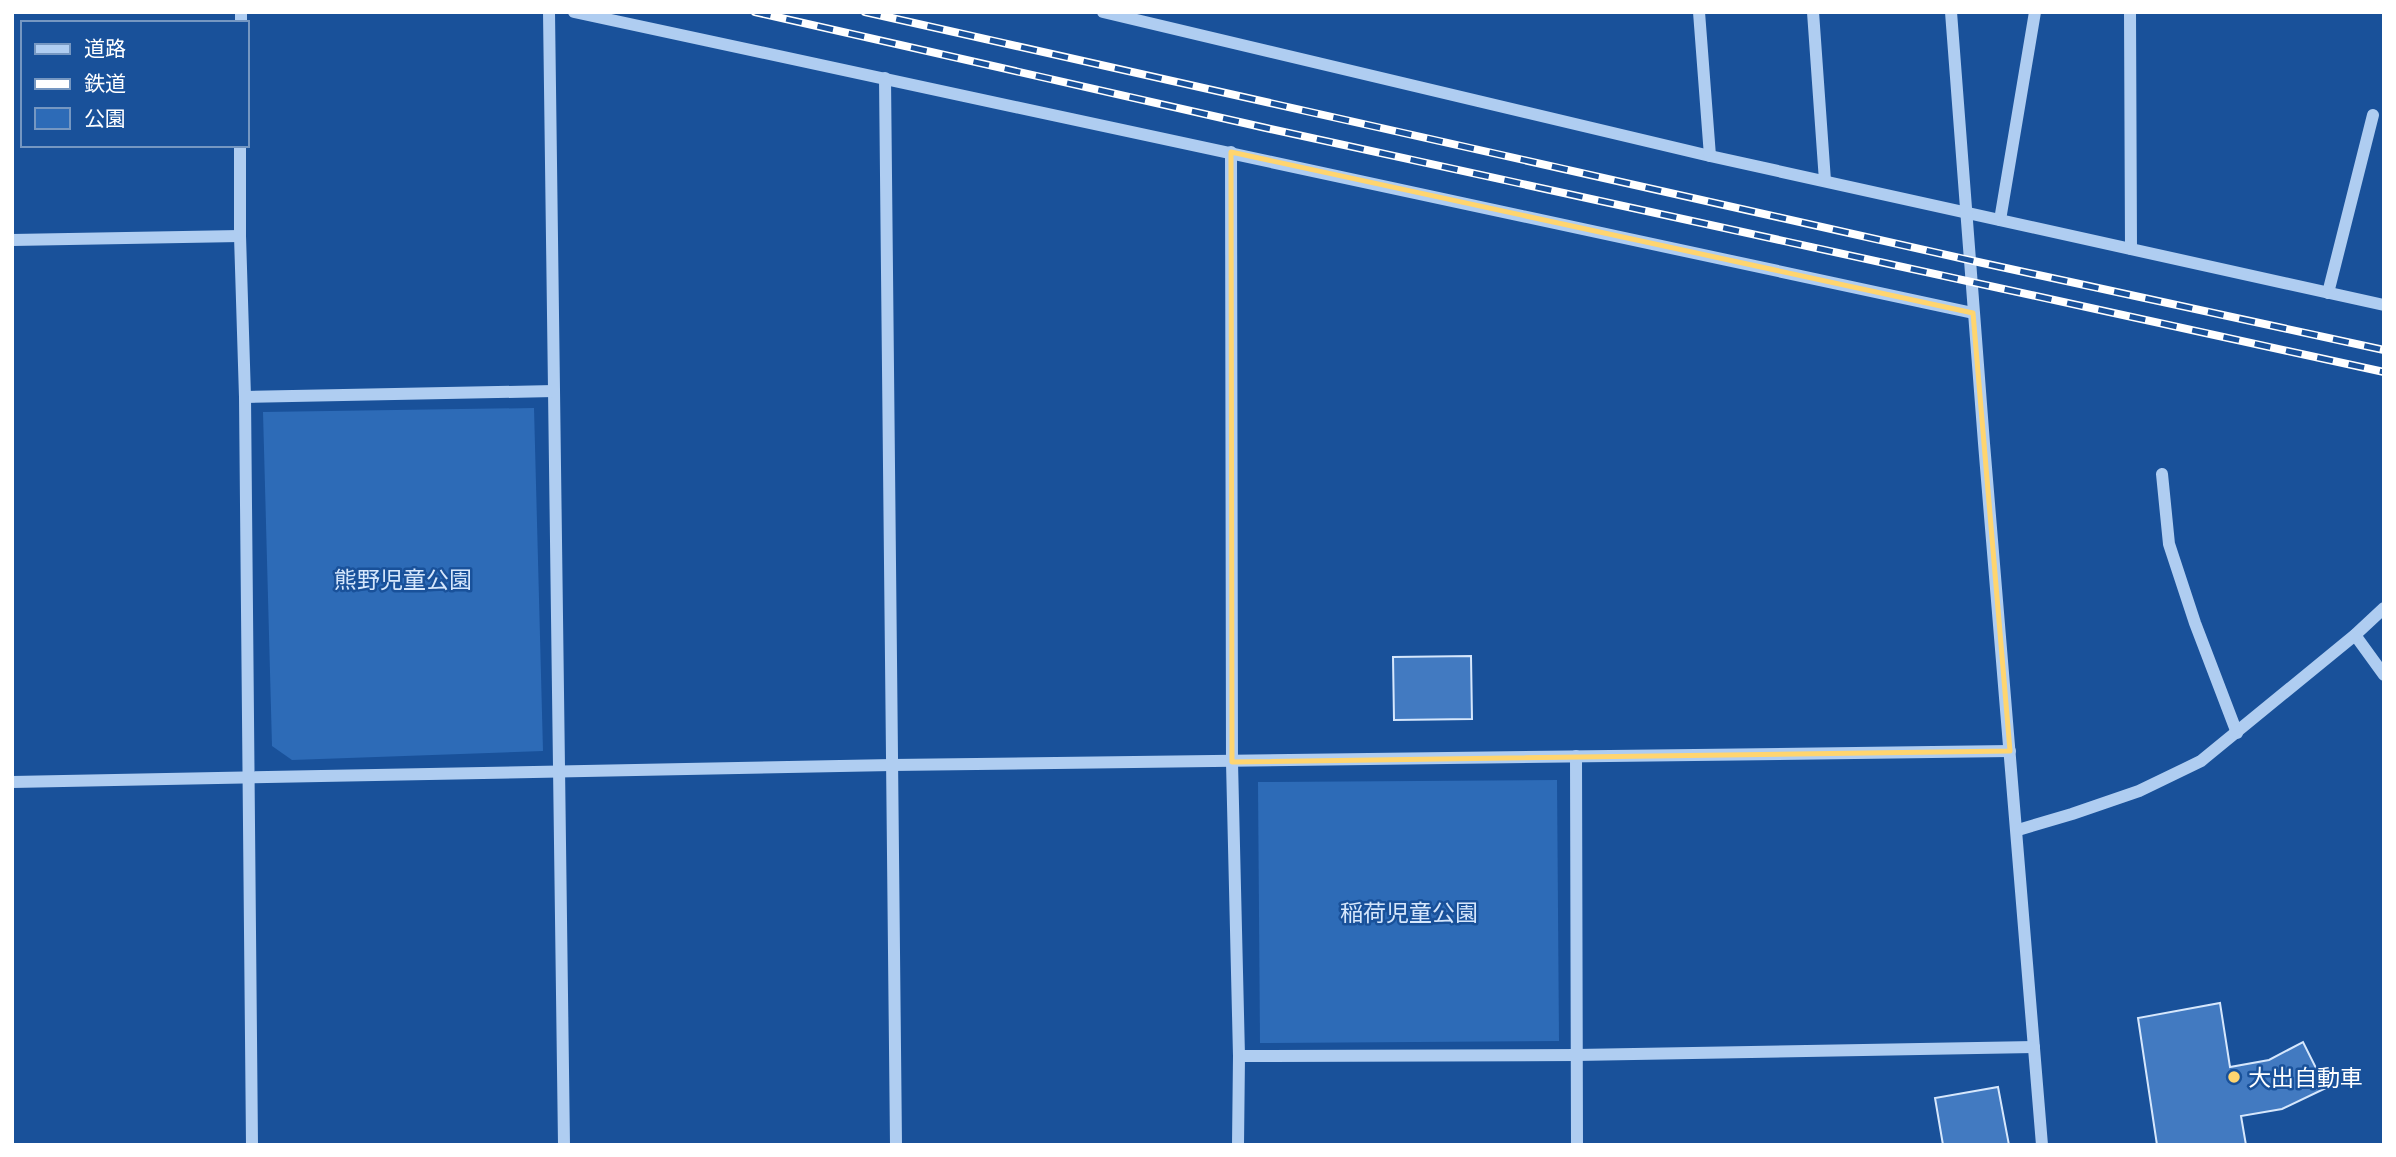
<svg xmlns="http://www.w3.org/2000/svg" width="2396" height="1157" viewBox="0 0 2396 1157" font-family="'Noto Sans','Noto Sans JP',sans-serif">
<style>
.green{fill:#2d6bb7}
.building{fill:#427ac1;stroke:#d6e7fc;stroke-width:2}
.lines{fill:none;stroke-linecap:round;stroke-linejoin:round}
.minor{stroke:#afcdf1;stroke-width:12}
.rail-casing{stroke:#fff;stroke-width:8}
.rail{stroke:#19519a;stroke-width:5;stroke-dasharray:16;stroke-linecap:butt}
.marked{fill:none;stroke:#ffd56f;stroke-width:5;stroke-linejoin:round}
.poi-dot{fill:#ffd56f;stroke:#19519a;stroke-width:2.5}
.labels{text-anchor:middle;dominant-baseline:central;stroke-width:5;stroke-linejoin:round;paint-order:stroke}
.park-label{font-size:23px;fill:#d6e7fc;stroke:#19519a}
.poi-label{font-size:23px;fill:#fff;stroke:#19519a;text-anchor:start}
</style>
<rect width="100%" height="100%" fill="#19519a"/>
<g class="green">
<path d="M534 408 543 751 292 760 272 746 263 412Z"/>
<path d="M1557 780 1559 1041 1260 1043 1258 782Z"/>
</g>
<g class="building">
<path d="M1471 656 1472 719 1394 720 1393 657Z"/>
<path d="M2220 1003 2230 1067 2269 1060 2303 1042 2326 1088 2282 1109 2241 1116 2246 1145H2157L2138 1018Z"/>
<path d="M1998 1087 2009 1145H1943L1935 1098Z"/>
</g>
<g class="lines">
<g class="minor">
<path d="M549 12 564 1145"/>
<path d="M574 12 1973 313"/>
<path d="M1103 12 1710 156 2384 305"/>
<path d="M1699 12 1710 156"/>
<path d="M1813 12 1825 181"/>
<path d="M1951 12C1978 390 2011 767 2042 1145"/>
<path d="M2130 12 2131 249"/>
<path d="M241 23V12"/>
<path d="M885 78 896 1145"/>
<path d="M240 145V236L245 397 252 1145"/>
<path d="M1231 152 1232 762 1239 1056 1238 1145"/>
<path d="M2000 220 2035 12"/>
<path d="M12 240 240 236"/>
<path d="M2328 293 2373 115"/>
<path d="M245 397 554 391"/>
<path d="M2162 474 2169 544 2195 623 2237 733"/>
<path d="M2355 635 2384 675"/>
<path d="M1576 756 1577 1145"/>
<path d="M12 782 892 765 2010 751"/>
<path d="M2018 830 2072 814 2139 791 2201 761 2355 635 2384 608"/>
<path d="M1239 1056 1576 1055 2034 1047"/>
</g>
<g class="rail-casing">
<g id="rail">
<path d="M755 12 1266 128 2384 372"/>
<path d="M865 12 1969 260 2384 350"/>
</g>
</g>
<use href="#rail" class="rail"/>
</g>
<path class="marked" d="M1231 152 1973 313 2010 751 1232 762Z"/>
<circle class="poi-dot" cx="2234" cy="1077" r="7"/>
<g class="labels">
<g class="park-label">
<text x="403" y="579">熊野児童公園</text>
<text x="1409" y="912">稲荷児童公園</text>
</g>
<g class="poi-label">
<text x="2248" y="1077">大出自動車</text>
</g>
</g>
<rect width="2396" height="1157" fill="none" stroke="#ffffff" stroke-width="28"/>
<rect x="21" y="21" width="228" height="126" fill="#19519a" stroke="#7597c2" stroke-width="2"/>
<rect x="35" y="44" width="35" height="10" fill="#afcdf1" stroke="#7597c2" stroke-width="2"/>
<text x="84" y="56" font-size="21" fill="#ffffff">道路</text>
<rect x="35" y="79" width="35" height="10" fill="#ffffff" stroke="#7597c2" stroke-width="2"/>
<text x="84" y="91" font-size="21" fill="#ffffff">鉄道</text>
<rect x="35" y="108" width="35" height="21" fill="#2d6bb7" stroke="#7597c2" stroke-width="2"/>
<text x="84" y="126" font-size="21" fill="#ffffff">公園</text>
</svg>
